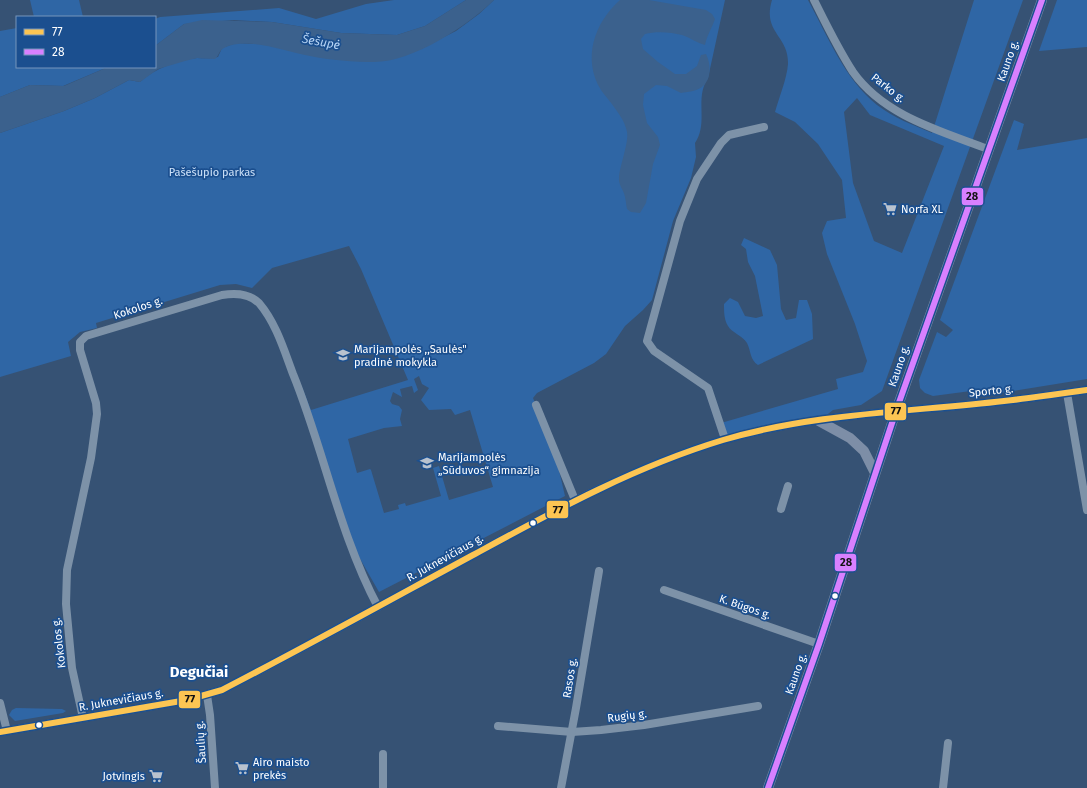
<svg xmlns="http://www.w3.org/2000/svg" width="1087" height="788" viewBox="0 0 1087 788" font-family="'Fira Sans',sans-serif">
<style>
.green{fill:#2f66a5;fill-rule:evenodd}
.water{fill:#3b618d}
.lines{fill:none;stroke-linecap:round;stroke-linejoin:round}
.minor{stroke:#7d92a8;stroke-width:8}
.major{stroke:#7d8ea7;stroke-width:10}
.bus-1-casing{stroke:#1b4f8f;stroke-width:9}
.bus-2-casing{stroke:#1b4f8f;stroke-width:9}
.bus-1{stroke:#fcc553;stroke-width:6}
.bus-2{stroke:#d880ff;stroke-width:6}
.bus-dot{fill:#fff;stroke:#1b4f8f;stroke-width:1.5}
.labels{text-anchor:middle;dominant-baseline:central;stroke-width:3.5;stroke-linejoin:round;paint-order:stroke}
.street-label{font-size:11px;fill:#fff;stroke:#1b4f8f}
.park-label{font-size:11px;fill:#cfe3fa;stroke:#1b4f8f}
.poi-label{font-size:11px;fill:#fff;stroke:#1b4f8f;text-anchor:start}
.water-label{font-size:12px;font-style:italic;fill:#b5d3f5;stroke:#1b4f8f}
.district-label{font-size:15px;font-weight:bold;fill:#fff;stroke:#1b4f8f}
.line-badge{stroke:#1b4f8f;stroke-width:1.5}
.pale-badge-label{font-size:11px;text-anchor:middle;font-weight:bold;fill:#111}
</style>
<rect width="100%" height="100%" fill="#365274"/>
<g class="green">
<path d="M30 0H79L83 17H34Z"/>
<path d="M394 0H466L425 26 397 35 341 33 272 22 234 20 184 24 155 46V19L160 17 279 8 316 19 366 4Z"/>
<path d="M494 0H725L708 78C694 99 709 122 695 143L696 157 691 178 673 221 652 300 643 310 625 326 606 354 594 363 537 393 533 398 554 449 565 496 379 592 347 536 300 382 311 410 408 380 361 269 349 246 272 268 252 288 236 284 220 285 96 323 97 328 80 332 68 342 71 356 0 377V133L64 111 95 98 129 80 140 82C154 69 177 60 197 58 204 58 210 59 218 57L222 48 236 43 416 51 456 31 479 14ZM419 376 422 384 429 388 421 400 429 410 451 409 455 415 470 410 493 487 449 500 439 466 433 468 441 496 406 506 405 503 398 505 399 509 384 513 371 470 370 469 357 473 348 439 384 428 402 426 400 419 402 410 399 406 392 404 390 401 393 392 402 397 400 389 412 386 414 393 418 390 414 379Z"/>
<path d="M772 0H808C828 37 844 78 877 105 894 118 913 125 932 133L974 0H1023L882 391 861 405 833 410 819 421 725 439 721 423 838 389 836 379 863 372 867 361 855 324 827 254 822 233 827 221 846 218 842 180 818 144 795 122 775 112C779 98 787 78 788 64 789 35 762 33 772 0ZM857 98 870 115 944 146 902 253 874 241 853 183 844 112Z"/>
<path d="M1057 0H1087V47L1039 51Z"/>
<path d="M17 28V67H108L63 86 30 85 0 97V31Z"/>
<path d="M1014 120 1024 124 1017 150 1087 138V379L1001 393 986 389 933 396 925 393 920 388 919 380 937 332 946 337 953 330 940 320Z"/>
<path d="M744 238 770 250 777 265 781 309 786 320 796 318 799 300H807L812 314 813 339 758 365C750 360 751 351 747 343 742 335 732 333 728 326 724 320 724 311 724 304L730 298 738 302 745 316 756 318 763 316 755 276 748 262 746 249 741 245Z"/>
<path d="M16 708 62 709 66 711 63 713 15 721 9 715 12 710Z"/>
</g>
<g class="water">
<path d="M466 0H494C467 26 413 62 374 62 354 62 330 60 310 56 285 52 248 36 224 48 219 50 219 56 215 59L197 58 185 61 158 69 140 82 129 80 95 98 64 111 0 133V97L30 85 64 86 108 67H155V46L184 24 202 20 272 22 341 33 397 35 425 26Z"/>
<path d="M620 0H649L706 10 712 14 715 19C712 28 707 35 705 45 697 43 691 38 682 35 671 32 656 31 645 34L641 39 643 49 658 62 675 74H686L697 66 701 55 706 54C711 64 712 79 702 87 697 91 687 92 681 93L667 86 656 85 644 94 643 105 647 123 658 137 660 145 653 164 646 203 640 213 631 212 627 209C626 205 626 201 625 197 624 190 618 185 619 177 620 165 629 142 627 132 625 118 609 101 601 90 582 59 594 23 620 0Z"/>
</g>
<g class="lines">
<g class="minor">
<path d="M814 0C826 24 838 49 853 72 884 116 941 131 988 149"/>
<path d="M1067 393 1087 510"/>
<path d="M536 405 575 500"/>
<path d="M725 439 708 388 654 351 647 341 680 221 697 179 721 143 729 135 764 127"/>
<path d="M781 509 788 486"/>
<path d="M664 590 819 644"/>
<path d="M207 695 210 715 215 788"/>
<path d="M0 703 7 731"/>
<path d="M83 718 72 668 66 604 67 570 91 458 97 414 96 403 80 350V342L86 336 222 295C234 293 249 293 259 303 276 323 284 350 293 374 324 450 339 534 378 607"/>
<path d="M498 726 572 732 601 730 644 725 758 706"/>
<path d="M0 732 187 700 222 690C307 646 390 600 473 555 554 511 634 467 723 440 814 413 910 412 1004 401 1032 398 1059 394 1087 390"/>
<path d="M383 788V754"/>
<path d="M561 788 576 708 599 571"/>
<path d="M943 788 948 743"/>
</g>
<g class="major">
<path d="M819 421 850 438 864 451 875 473"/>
<path d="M768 788 819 644 896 411 1042 0"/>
</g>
<g class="bus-1-casing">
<path id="bus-1" d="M0 732 187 700 222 690C307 646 390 600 473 555 554 511 634 467 723 440 814 413 910 412 1004 401 1032 398 1059 394 1087 390"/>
</g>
<g class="bus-2-casing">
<path id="bus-2" d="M768 788 819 644 896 411 1042 0"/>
</g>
<use href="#bus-1" class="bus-1"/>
<use href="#bus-2" class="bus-2"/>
</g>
<defs>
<g id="supermarket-bare" transform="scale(1.08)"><path d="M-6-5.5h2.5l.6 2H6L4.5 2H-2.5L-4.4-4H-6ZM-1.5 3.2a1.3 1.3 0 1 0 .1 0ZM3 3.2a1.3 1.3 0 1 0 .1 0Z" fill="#b9c2ce" stroke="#1b4f8f" stroke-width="2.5" paint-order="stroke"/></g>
<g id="school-bare" transform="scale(1.08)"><path d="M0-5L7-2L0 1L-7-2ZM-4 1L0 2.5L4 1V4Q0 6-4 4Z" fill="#b9c2ce" stroke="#1b4f8f" stroke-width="2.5" paint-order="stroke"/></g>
</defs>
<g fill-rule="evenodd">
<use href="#supermarket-bare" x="890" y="209"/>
<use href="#school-bare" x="343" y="355"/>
<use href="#school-bare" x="427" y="463"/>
<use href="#supermarket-bare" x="242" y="768"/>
<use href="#supermarket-bare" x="156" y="776"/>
</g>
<g class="bus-dot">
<circle cx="533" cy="523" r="3.5"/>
<circle cx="835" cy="596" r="3.5"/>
<circle cx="39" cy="725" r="3.5"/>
</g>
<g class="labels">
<g class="street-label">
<text transform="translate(1008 61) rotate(-70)">Kauno g.</text>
<text transform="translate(888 88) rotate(38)">Parko g.</text>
<text transform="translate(138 308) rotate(-18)">Kokolos g.</text>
<text transform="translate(899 366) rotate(-71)">Kauno g.</text>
<text transform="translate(991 391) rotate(-6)">Sporto g.</text>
<text transform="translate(445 558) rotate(-29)">R. Juknevičiaus g.</text>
<text transform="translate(745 607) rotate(19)">K. Būgos g.</text>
<text transform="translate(59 643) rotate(-97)">Kokolos g.</text>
<text transform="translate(796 674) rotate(-70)">Kauno g.</text>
<text transform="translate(570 678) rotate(-81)">Rasos g.</text>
<text transform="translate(121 700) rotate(-10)">R. Juknevičiaus g.</text>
<text transform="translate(627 716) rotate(-7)">Rugių g.</text>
<text transform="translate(201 742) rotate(-94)">Šaulių g.</text>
</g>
<g class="park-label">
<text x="212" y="172">Pašešupio parkas</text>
</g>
<g class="poi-label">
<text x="901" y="209">Norfa XL</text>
<text x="354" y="349">Marijampolės ,,Saulės"<tspan x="354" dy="13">pradinė mokykla</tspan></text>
<text x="438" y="457">Marijampolės<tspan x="438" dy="13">„Sūduvos“ gimnazija</tspan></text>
<text x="253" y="762">Airo maisto<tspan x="253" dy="13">prekės</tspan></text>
<text x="145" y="776" text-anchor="end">Jotvingis</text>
</g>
<g class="water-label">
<text transform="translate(321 42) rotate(10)">Šešupė</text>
</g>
<g class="district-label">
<text x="199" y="672">Degučiai</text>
</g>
</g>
<g class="line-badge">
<rect x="961" y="187" width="23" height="19" rx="4" fill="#d880ff"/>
<rect x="884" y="402" width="23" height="19" rx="4" fill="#fcc553"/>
<rect x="546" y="500" width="23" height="19" rx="4" fill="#fcc553"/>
<rect x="834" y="553" width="23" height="19" rx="4" fill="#d880ff"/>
<rect x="178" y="690" width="23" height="19" rx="4" fill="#fcc553"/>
</g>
<g class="pale-badge-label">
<text x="972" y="200">28</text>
<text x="896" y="415">77</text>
<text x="558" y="514">77</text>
<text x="846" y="566">28</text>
<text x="190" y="703">77</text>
</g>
<rect x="16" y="16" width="140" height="52" fill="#1b4f8f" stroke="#7695bc"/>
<rect x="24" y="29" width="20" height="6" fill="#fcc553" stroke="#7695bc"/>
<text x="52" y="36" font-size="12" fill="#ffffff">77</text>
<rect x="24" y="49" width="20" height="6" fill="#d880ff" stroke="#7695bc"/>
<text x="52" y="56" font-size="12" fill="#ffffff">28</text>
</svg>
